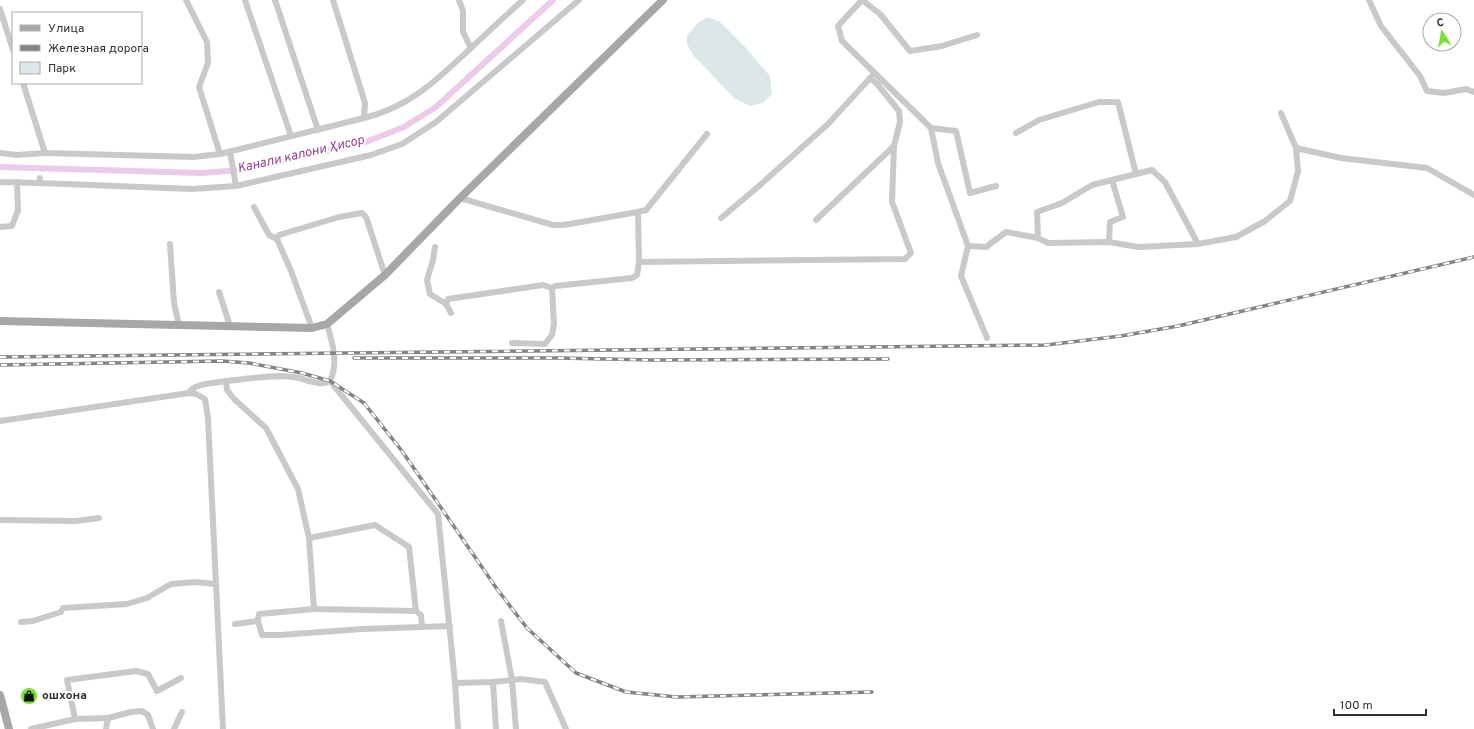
<svg xmlns="http://www.w3.org/2000/svg" width="1474" height="729" viewBox="0 0 1474 729" font-family="Overpass,sans-serif">
<style>
.green{fill:#dbe7e9}
.lines{fill:none;stroke-linecap:round;stroke-linejoin:round}
.canal{stroke:#eccae9;stroke-width:6}
.minor{stroke:#c9c9c9;stroke-width:6}
.major{stroke:#a7a7a7;stroke-width:8}
.rail-casing{stroke:#848484;stroke-width:3.5}
.rail{stroke:#fff;stroke-width:2;stroke-dasharray:6;stroke-linecap:butt}
.labels{text-anchor:middle;dominant-baseline:central;stroke-width:4;stroke-linejoin:round;paint-order:stroke}
.poi-label{font-size:12px;font-weight:bold;fill:#2f2f2f;stroke:#fff;text-anchor:start}
.water-label{font-size:13px;font-style:italic;fill:#903e8b;stroke:#fff}
</style>
<rect width="100%" height="100%" fill="#fff"/>
<path class="green" d="M708 17 720 22 743 45 770 76 772 94 763 103 750 106 734 98 693 55 687 44V35L699 22Z"/>
<g class="lines">
<path class="canal" d="M0 167 201 173 243 170 366 142 404 127 436 107 553 0"/>
<g class="minor">
<path d="M245 0 291 136"/>
<path d="M275 0 318 130"/>
<path d="M459 0 463 11V32L471 48"/>
<path d="M1369 0 1381 26 1420 76 1427 91 1444 93 1466 89 1474 92"/>
<path d="M0 9 13 50"/>
<path d="M977 35 942 46 910 51 880 14 862 0 838 26 842 41 931 128 938 163 968 246 961 276 987 338"/>
<path d="M23 83 45 153 194 157 220 154 199 87 208 63 207 42 186 0"/>
<path d="M364 118C410 107 438 79 471 48 488 32 505 16 523 0"/>
<path d="M931 128 956 131 970 193 996 186"/>
<path d="M1016 133 1039 120 1099 102H1118L1136 174 1152 170 1165 182 1198 244"/>
<path d="M1296 148 1341 158 1427 168 1474 195"/>
<path d="M230 152 236 186"/>
<path d="M0 153 17 155 45 153"/>
<path d="M220 154 364 118 365 103 333 0"/>
<path d="M40 178 39 183 192 189 236 186 371 155 402 144 436 122 579 0"/>
<path d="M1112 180 1092 185 1062 203 1037 212 1038 238 1048 243 1109 242 1138 247 1198 244 1236 237 1265 221 1290 201 1298 171 1296 148 1281 113"/>
<path d="M0 182 39 183"/>
<path d="M460 198 553 225H564L638 212 646 210 707 134"/>
<path d="M254 207 269 235 277 239"/>
<path d="M721 218 759 186 828 124 872 76"/>
<path d="M816 220 894 146"/>
<path d="M0 227 12 226 18 210 17 182"/>
<path d="M1109 242 1110 222 1123 217 1112 180 1136 174"/>
<path d="M170 244 174 303 179 325"/>
<path d="M968 246 986 247 1006 232 1038 238"/>
<path d="M435 247 433 260 427 280 430 294 446 304 451 313"/>
<path d="M639 262 905 259 911 253 892 202 894 146 900 122 899 111 878 85 870 78"/>
<path d="M219 292 230 326"/>
<path d="M446 304 448 299 543 285 552 288"/>
<path d="M327 324C332 342 339 362 330 381L438 514 455 683 458 729"/>
<path d="M312 328 291 271 277 239 279 235 339 217 362 213 366 217 385 275"/>
<path d="M512 343 545 344 552 335 554 324 552 288 555 286 632 278 637 275 639 262 638 212"/>
<path d="M226 381C248 379 272 374 294 377 307 379 319 387 330 381"/>
<path d="M189 393C193 383 216 383 226 381L227 390 234 399 266 428 298 489 309 538 314 609 416 611 421 615 422 627 450 626"/>
<path d="M0 421 189 393 196 394 205 399 208 418 223 729"/>
<path d="M0 520 76 521 99 518"/>
<path d="M309 538 375 525 409 547 416 611"/>
<path d="M314 609 259 614 258 621 262 635H280L362 629 422 627"/>
<path d="M501 621 512 680 516 729"/>
<path d="M21 622 33 621 61 612 63 608 127 604 147 598 171 584 196 582 216 584"/>
<path d="M235 624 258 621"/>
<path d="M493 682 496 729"/>
<path d="M455 683 493 682 521 679 545 682 566 729"/>
<path d="M108 718 131 712 142 711 148 715 153 729"/>
<path d="M75 719 67 680 136 671 148 674 157 691 181 678"/>
<path d="M31 729 75 719 108 718 106 729"/>
<path d="M174 729 182 712"/>
</g>
<g class="major">
<path d="M0 321 312 328 327 324 385 275 460 198 663 0"/>
<path d="M0 695 9 729"/>
</g>
<g class="rail-casing">
<g id="rail">
<path d="M0 357 1046 345 1121 336 1178 326 1474 257"/>
<path d="M354 358H558L653 360 888 359"/>
<path d="M1 365 222 361 249 363 302 373 330 381 364 403 402 451 497 589 527 628 576 673 626 692 677 697 872 692"/>
</g>
</g>
<use href="#rail" class="rail"/>
</g>
<defs>
<g id="shop-disc" transform="scale(0.9)"><circle r="9.5" fill="#7ae236" stroke="#fff"/><path d="M-5-2.5h2.3a2.7 3.5 0 0 1 5.4 0H5L5.5 6h-11ZM-1.5-2.5h3a1.5 2.3 0 0 0-3 0Z" fill="#111"/></g>
</defs>
<g fill-rule="evenodd">
<use href="#shop-disc" x="29" y="696"/>
</g>
<g class="labels">
<g class="poi-label">
<text x="42" y="696">ошхона</text>
</g>
<g class="water-label">
<text transform="translate(301 155) rotate(-13)">Канали калони Ҳисор</text>
</g>
</g>
<rect x="12" y="12" width="130" height="72" fill="#ffffff" stroke="#acacac"/>
<rect x="20" y="25" width="20" height="6" fill="#a7a7a7" stroke="#acacac"/>
<text x="48" y="32" font-size="12" fill="#2f2f2f">Улица</text>
<rect x="20" y="45" width="20" height="6" fill="#848484" stroke="#acacac"/>
<text x="48" y="52" font-size="12" fill="#2f2f2f">Железная дорога</text>
<rect x="20" y="62" width="20" height="12" fill="#dbe7e9" stroke="#acacac"/>
<text x="48" y="72" font-size="12" fill="#2f2f2f">Парк</text>
<g transform="translate(1442 32) rotate(349)"><circle r="19" fill="#ffffff" stroke="#acacac"/>
<path d="M0-3L7 15L0 10L-7 15Z" fill="#7ae236"/>
<text y="-6" font-size="11" font-weight="bold" text-anchor="middle" fill="#2f2f2f">С</text>
</g>
<path d="M1334 709v6h92v-6" fill="none" stroke="#2f2f2f" stroke-width="2"/>
<text x="1340" y="709" font-size="12" fill="#2f2f2f" stroke="#ffffff" stroke-width="3" paint-order="stroke">100 m</text>
</svg>
